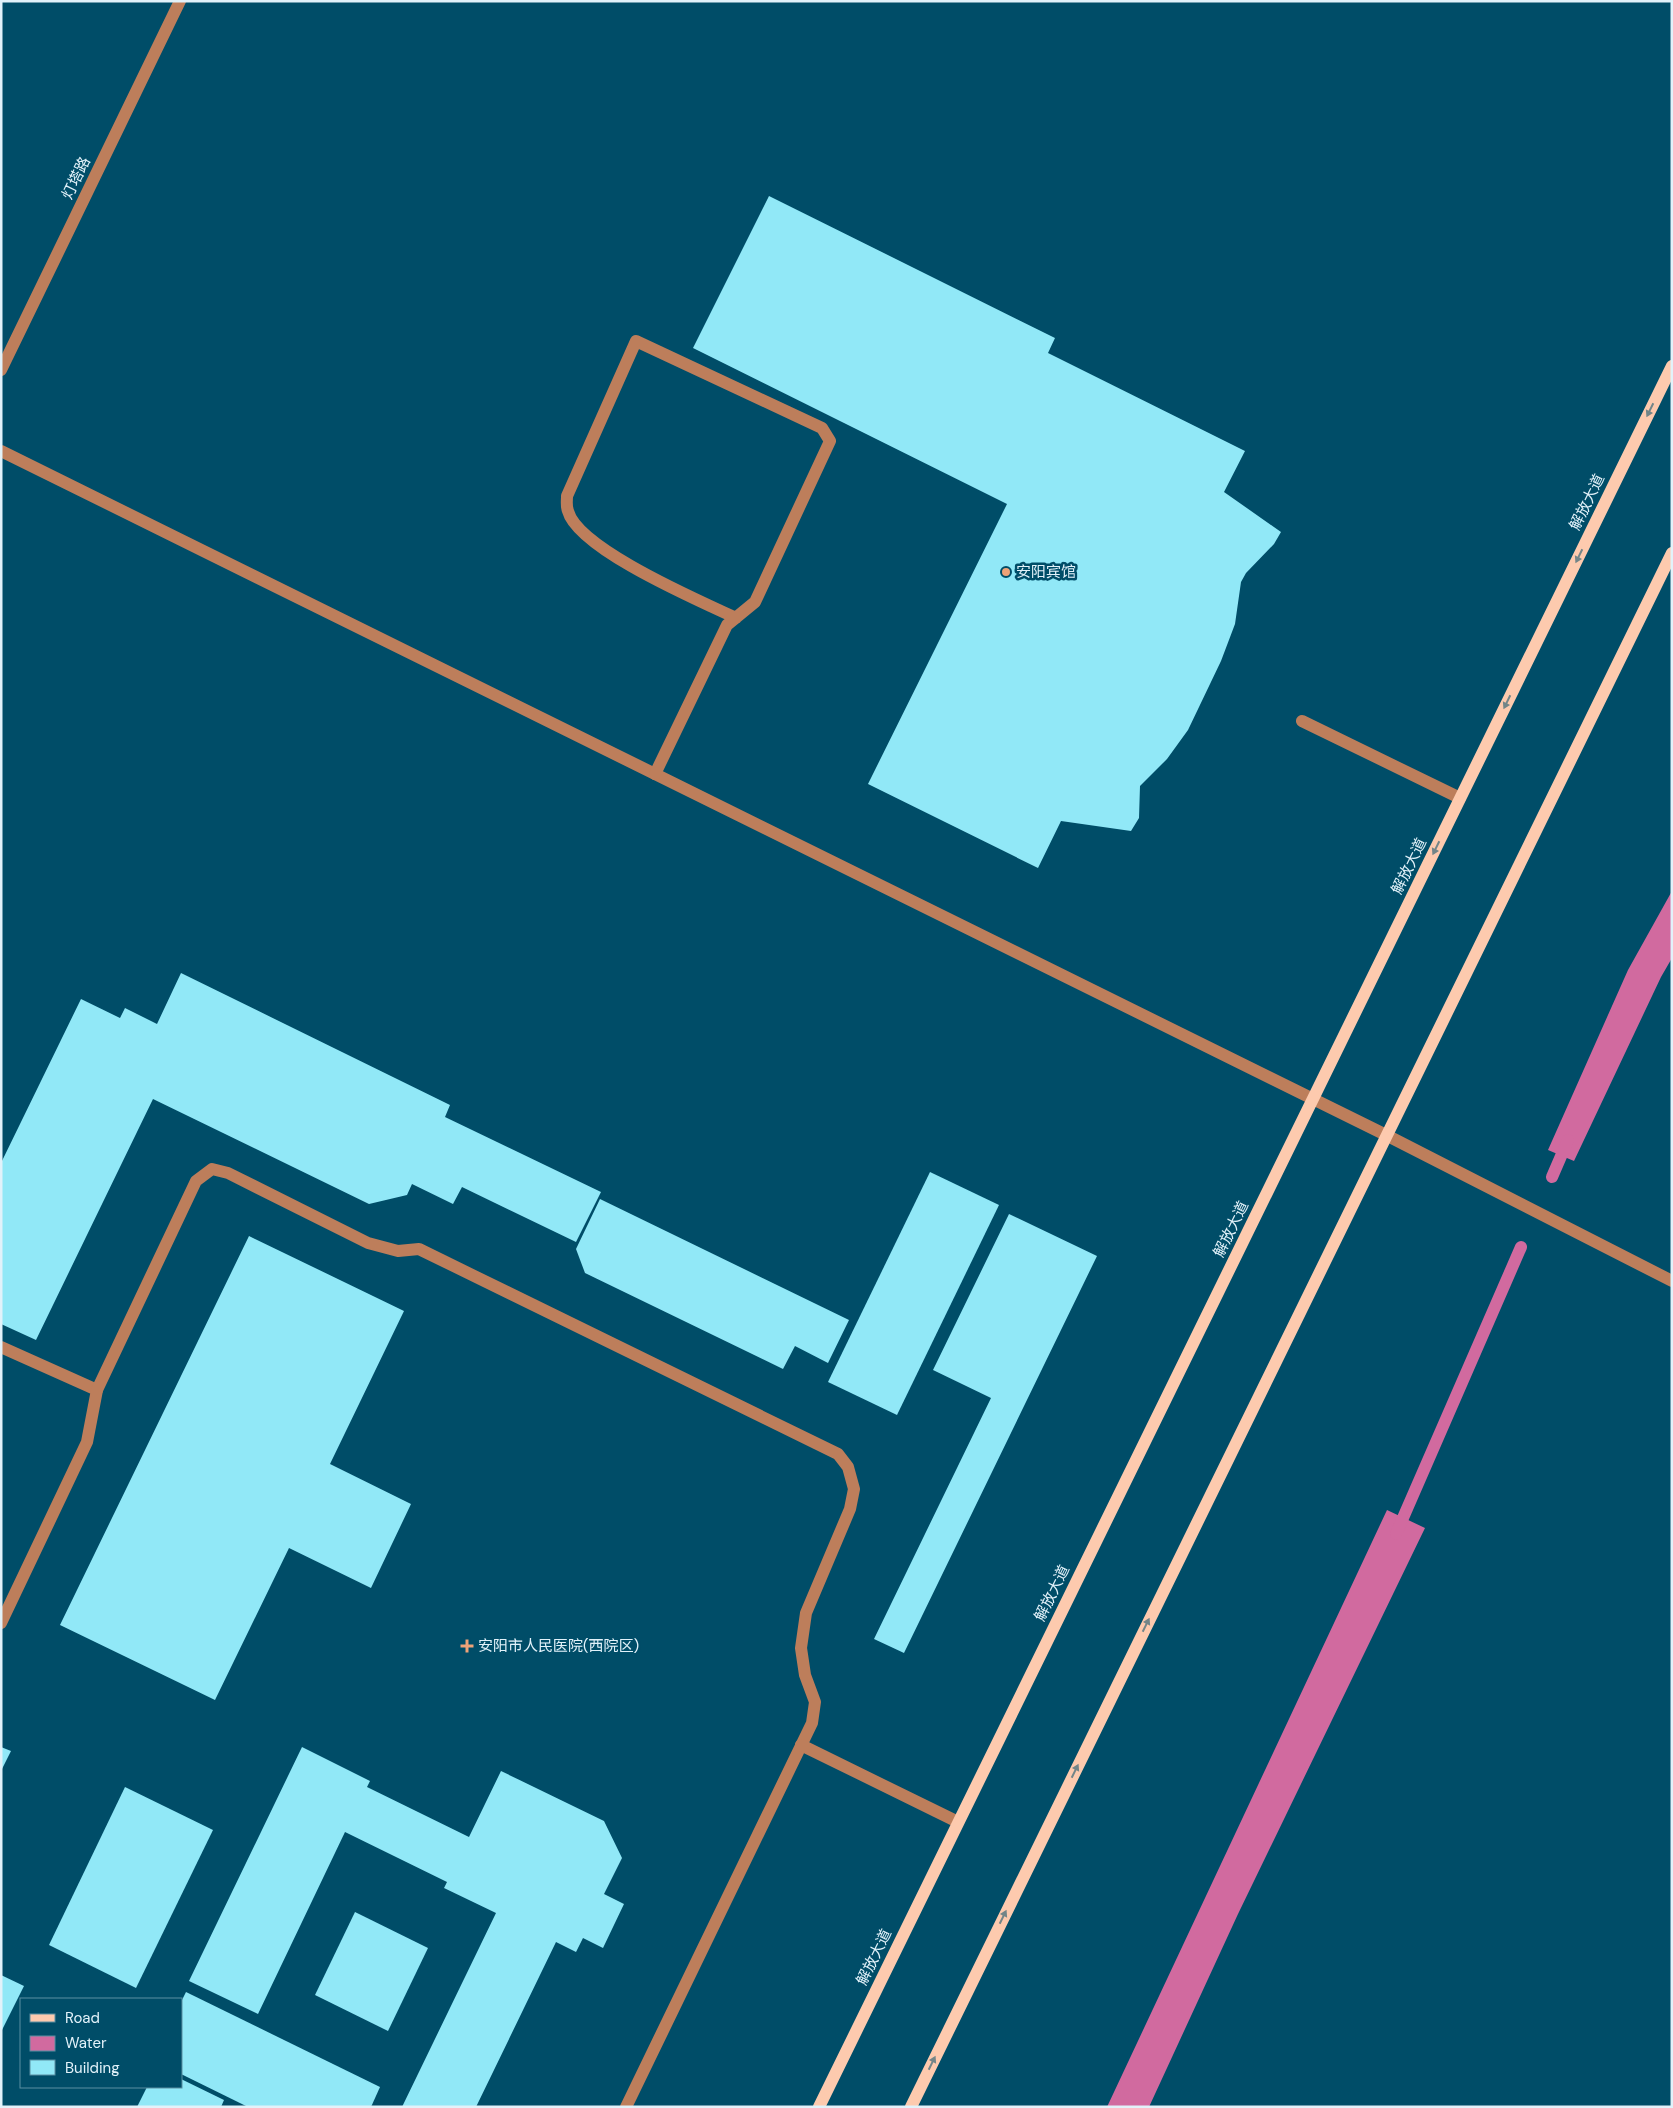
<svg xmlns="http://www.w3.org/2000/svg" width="1673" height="2108" viewBox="0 0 1673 2108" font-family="'DM Sans','Noto Sans SC',sans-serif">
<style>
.water{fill:#d16a9f}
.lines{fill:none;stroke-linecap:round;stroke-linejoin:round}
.stream{stroke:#d16a9f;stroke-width:12}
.building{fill:#91e8f7}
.minor{stroke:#bd7e5b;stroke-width:12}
.major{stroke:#fdcaae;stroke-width:12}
.oneway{fill:#728588}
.poi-dot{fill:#efa378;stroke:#004d68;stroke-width:2}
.labels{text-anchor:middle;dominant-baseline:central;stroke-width:5;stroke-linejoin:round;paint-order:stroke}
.street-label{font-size:15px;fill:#e2f2fa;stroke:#004d68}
.poi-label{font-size:15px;fill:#e2f2fa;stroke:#004d68;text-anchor:start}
</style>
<rect width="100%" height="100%" fill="#004d68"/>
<g class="water">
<path d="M1672 891V958L1661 977 1574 1161 1548 1150 1628 970Z"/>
<path d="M1387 1510 1425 1528 1238 1914 1149 2107H1107Z"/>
</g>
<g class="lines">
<g class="stream">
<path d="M1552 1177 1568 1140"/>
<path d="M1396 1534 1521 1247"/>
</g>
</g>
<g class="building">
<path d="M769 196 1055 338 1048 353 1245 451 1224 492 1281 532 1274 544 1246 573 1241 582 1235 624 1221 661 1188 730 1167 759 1140 786 1139 818 1131 831 1061 821 1038 868 868 784 1007 504 693 348Z"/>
<path d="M181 973 450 1105 445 1117 601 1192 576 1242 462 1187 453 1204 412 1184 407 1195 369 1204 153 1099 36 1340 1 1324V1163L81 999 120 1018 125 1008 157 1024Z"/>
<path d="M930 1172 999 1205 897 1415 828 1382Z"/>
<path d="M600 1199 849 1320 828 1363 795 1346 783 1369 585 1273 576 1249Z"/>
<path d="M1009 1214 1097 1256 904 1653 874 1639 991 1398 933 1370Z"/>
<path d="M249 1236 404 1311 330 1464 411 1504 371 1588 289 1548 215 1700 60 1625Z"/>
<path d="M1 1747 11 1751 1 1771Z"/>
<path d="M302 1747 370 1781 367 1787 469 1837 501 1771 604 1821 622 1858 604 1894 624 1904 603 1948 583 1938 576 1952 556 1942 476 2107H402L496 1913 444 1888 447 1882 345 1832 258 2014 189 1981Z"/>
<path d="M125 1787 213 1830 136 1988 49 1945Z"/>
<path d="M355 1912 428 1948 388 2031 315 1995Z"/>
<path d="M1 1975 24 1986 1 2032Z"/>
<path d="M186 1992 380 2087 371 2107H248L181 2074V2002Z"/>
<path d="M181 2079 224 2100 221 2107H137L147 2087H181Z"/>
</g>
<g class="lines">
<g class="minor">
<path d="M1 370 180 1"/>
<path d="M1 451 1386 1135 1672 1281"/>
<path d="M1302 721 1460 798"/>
<path d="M655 774 727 625 755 602 830 441 822 428 636 341 567 496C567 501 566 506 568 511 578 549 700 601 736 618"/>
<path d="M1 1347 97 1390"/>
<path d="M1 1623 87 1442 97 1390 196 1181 212 1169 228 1173 368 1243 398 1251 419 1249 838 1454 848 1467 854 1489 850 1509 806 1613 801 1648 805 1675 815 1702 812 1723 626 2107"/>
<path d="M801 1745 958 1822"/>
</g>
<g class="major">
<path d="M819 2107 1672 366"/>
<path d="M911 2107 1672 553"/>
</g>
</g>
<defs><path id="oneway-solid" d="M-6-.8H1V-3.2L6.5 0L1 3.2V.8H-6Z" transform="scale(1.25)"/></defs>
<g class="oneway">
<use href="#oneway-solid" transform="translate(1650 410) rotate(116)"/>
<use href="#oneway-solid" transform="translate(1579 556) rotate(116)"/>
<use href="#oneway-solid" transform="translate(1507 702) rotate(116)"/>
<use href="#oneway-solid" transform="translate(1436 848) rotate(116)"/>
<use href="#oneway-solid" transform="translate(1146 1625) rotate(-64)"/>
<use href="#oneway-solid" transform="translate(1075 1771) rotate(-64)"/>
<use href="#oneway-solid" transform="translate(1003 1917) rotate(-64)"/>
<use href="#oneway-solid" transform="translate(932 2063) rotate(-64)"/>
</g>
<g class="poi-dot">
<circle cx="1006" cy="572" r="5"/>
<path d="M464.5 1638.5h5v5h5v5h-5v5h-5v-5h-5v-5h5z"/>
</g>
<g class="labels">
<g class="street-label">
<text transform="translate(76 178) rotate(-64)">灯塔路</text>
<text transform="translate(1587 502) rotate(-64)">解放大道</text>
<text transform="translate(1409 866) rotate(-64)">解放大道</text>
<text transform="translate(1231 1229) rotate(-64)">解放大道</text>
<text transform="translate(1052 1593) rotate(-64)">解放大道</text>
<text transform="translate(874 1957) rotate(-64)">解放大道</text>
</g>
<g class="poi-label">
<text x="1016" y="572">安阳宾馆</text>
<text x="478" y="1646">安阳市人民医院(西院区)</text>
</g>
</g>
<rect width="1673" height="2108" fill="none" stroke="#e2f2fa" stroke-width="5"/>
<rect x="20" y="1998" width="162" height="90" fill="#004d68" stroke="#5a8fa2"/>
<rect x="30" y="2014" width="25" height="8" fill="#fdcaae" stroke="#5a8fa2"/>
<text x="65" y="2023" font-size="15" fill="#e2f2fa">Road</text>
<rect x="30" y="2036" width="25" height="15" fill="#d16a9f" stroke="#5a8fa2"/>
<text x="65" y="2048" font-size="15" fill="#e2f2fa">Water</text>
<rect x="30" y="2060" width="25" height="15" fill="#91e8f7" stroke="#5a8fa2"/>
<text x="65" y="2073" font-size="15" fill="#e2f2fa">Building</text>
</svg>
